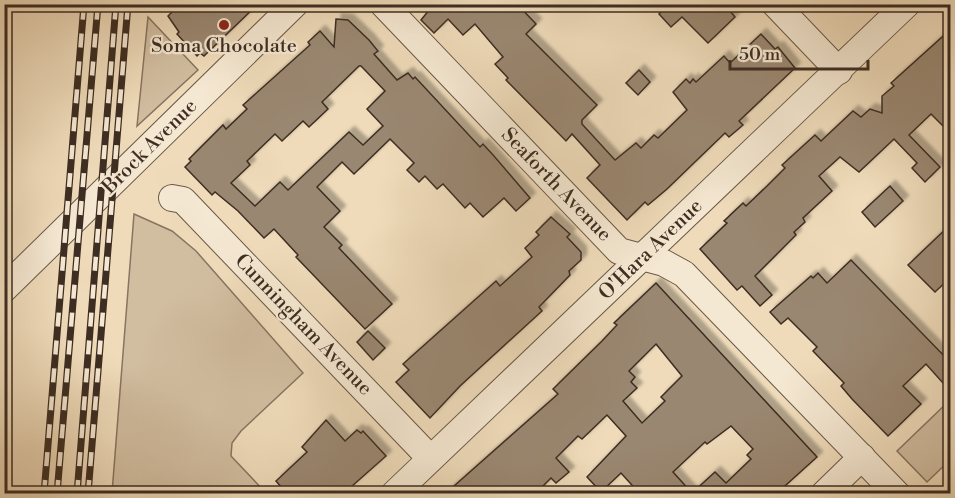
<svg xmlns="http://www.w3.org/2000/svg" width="955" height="498" viewBox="0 0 955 498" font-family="'Libre Bodoni',serif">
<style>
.green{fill:#d1bda0;stroke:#877561;stroke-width:1.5}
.building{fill:#9a8771;stroke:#3d2d22;stroke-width:1.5;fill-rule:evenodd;filter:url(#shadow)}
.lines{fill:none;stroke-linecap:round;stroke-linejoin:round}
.minor-casing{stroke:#6a5848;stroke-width:28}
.minor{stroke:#f5e8d2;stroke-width:26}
.rail-casing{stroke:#3d2d22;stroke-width:7}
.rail{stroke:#f5e8d2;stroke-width:4.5;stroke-dasharray:14;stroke-linecap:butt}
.poi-dot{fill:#8f2418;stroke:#f5e8d2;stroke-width:2}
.labels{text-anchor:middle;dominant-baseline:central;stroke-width:4.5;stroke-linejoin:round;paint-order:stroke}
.poi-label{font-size:20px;fill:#3d2d22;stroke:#f5e8d2}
.street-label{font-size:20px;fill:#3d2d22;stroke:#f5e8d2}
</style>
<defs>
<filter id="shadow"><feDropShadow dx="5.5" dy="-5.5" stdDeviation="1.5" flood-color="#0004"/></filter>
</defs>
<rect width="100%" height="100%" fill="#efdbba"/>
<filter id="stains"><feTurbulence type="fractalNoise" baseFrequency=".00333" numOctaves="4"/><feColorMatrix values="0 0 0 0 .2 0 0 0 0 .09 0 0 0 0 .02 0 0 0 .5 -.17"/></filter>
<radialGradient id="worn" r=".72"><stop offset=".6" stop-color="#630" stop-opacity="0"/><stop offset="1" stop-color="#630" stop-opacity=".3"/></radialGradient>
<g class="green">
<path d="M148 17 198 70 137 126Z"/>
<path d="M134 214 172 231 196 251 303 373 241 431 232 443 231 456 266 493H112Z"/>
<path d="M950 400V460L927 482 897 451Z"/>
</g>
<g class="building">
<path d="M180 4H258L204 56 200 53 197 56 177 34 179 32 168 16Z"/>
<path d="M434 4H517L536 24 526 34 597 105 582 120V124L615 160 636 143 641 148 654 135 658 138 687 110 673 92 686 79 690 83 693 79 696 82 724 56 730 63 761 34 775 49 778 47 795 68 739 121 743 125 729 137 725 133 667 189 648 205 645 202 627 220 587 178 600 165 572 134 566 141 506 80 508 78 495 64 503 57 475 24 463 35 448 19 434 33 421 20Z"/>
<path d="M668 4H724L735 17 708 43 682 17 671 27 659 14Z"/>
<path d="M336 19 348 20 369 40 378 51 374 54 397 80 408 73 413 79 415 77 480 147 483 144 494 156 530 198 516 211 504 198 483 217 470 203 465 208 443 184 437 189 425 176 419 182 407 170 414 163 390 139 354 174 342 162 317 187 340 211 324 227 342 245 339 248 392 304 365 329 296 257 298 255 274 229 264 238 238 211 215 192 212 195 185 167 191 161 189 159 223 125 226 129 247 109 243 105 310 45 308 42 320 31 334 47ZM359 66H361L385 91 367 109 383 126 363 145 349 132 288 190 280 182 255 206 231 183 250 165 247 161 275 134 282 141 303 121 309 127 328 109 322 102Z"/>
<path d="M951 29V119L943 126 931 114 909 135 940 167 925 182 912 168 917 163 894 139 859 172 840 157 819 176 832 191 803 218 805 222 794 232 796 235 755 276 772 295 760 306 742 286 737 290 700 249 727 223 724 221 743 203 746 206 767 186 785 168 782 165 815 135 821 141 853 111 861 117 870 109 882 113V96L894 86 891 83Z"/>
<path d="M639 70 650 82 638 95 626 83Z"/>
<path d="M890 186 903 201 875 227 862 212Z"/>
<path d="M551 217 570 234 567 237 581 252V260L569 271 570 275 539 307 542 311 460 386 430 418 396 382 409 370 403 364 496 281 500 286 532 257 525 248 539 235 536 232Z"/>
<path d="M951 224V277L935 292 908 265Z"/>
<path d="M851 260 951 363V376L943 383 926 364 903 386 921 404 888 436 852 399 841 386 844 383 813 351 817 347 788 318 781 324 770 312 811 276 813 278 818 273 827 283Z"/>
<path d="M656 283 817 457 776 494H640L621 473 601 492 587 477 626 436 607 415 582 439 578 436 556 458 569 472 556 483 551 478 535 494H445L558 394 553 389 602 341 617 325 614 323ZM656 344 682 376 661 397 665 401 642 423 623 401 637 388 631 382 635 377 629 371ZM731 426 753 449 747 455 751 459 726 483 715 472 692 493 673 472 705 442 707 444Z"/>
<path d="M368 331 385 348 373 360 357 342Z"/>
<path d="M326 420 345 441 357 430 361 433 363 431 386 456 343 494H287L276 481 307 452 302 447Z"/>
</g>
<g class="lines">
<g class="minor-casing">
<g id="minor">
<path d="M383 4 619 251 664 263 684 274 897 494"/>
<path d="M775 4 839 71"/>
<path d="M172 198 183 200 430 458"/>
<path d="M4 289 295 4"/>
<path d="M394 494 907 4"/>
<path d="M824 494 862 457"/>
</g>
</g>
<use href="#minor" class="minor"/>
<g class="rail-casing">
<g id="rail">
<path d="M44 494 84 4"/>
<path d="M57 494 98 4"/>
<path d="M77 494 116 4"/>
<path d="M88 494 128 4"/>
</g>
</g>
<use href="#rail" class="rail"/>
</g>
<circle class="poi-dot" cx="224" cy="25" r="6"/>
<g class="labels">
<g class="poi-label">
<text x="224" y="46">Soma Chocolate</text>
</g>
<g class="street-label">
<text transform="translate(150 147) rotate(-45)">Brock Avenue</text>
<text transform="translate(556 185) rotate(46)">Seaforth Avenue</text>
<text transform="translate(651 250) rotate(-44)">O'Hara Avenue</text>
<text transform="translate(303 325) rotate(46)">Cunningham Avenue</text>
</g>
</g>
<rect width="955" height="498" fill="none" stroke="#efdbba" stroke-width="24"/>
<rect x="6" y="6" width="943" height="486" fill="none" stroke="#3d2d22" stroke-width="3"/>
<rect x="12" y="12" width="931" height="474" fill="none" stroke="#3d2d22" stroke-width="1.5"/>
<path d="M730 60v9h138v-9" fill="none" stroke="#3d2d22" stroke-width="3"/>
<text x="739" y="60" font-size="18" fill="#3d2d22" stroke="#f5e8d2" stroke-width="4.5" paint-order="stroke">50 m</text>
<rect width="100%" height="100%" filter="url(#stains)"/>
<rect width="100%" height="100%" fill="url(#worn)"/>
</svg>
